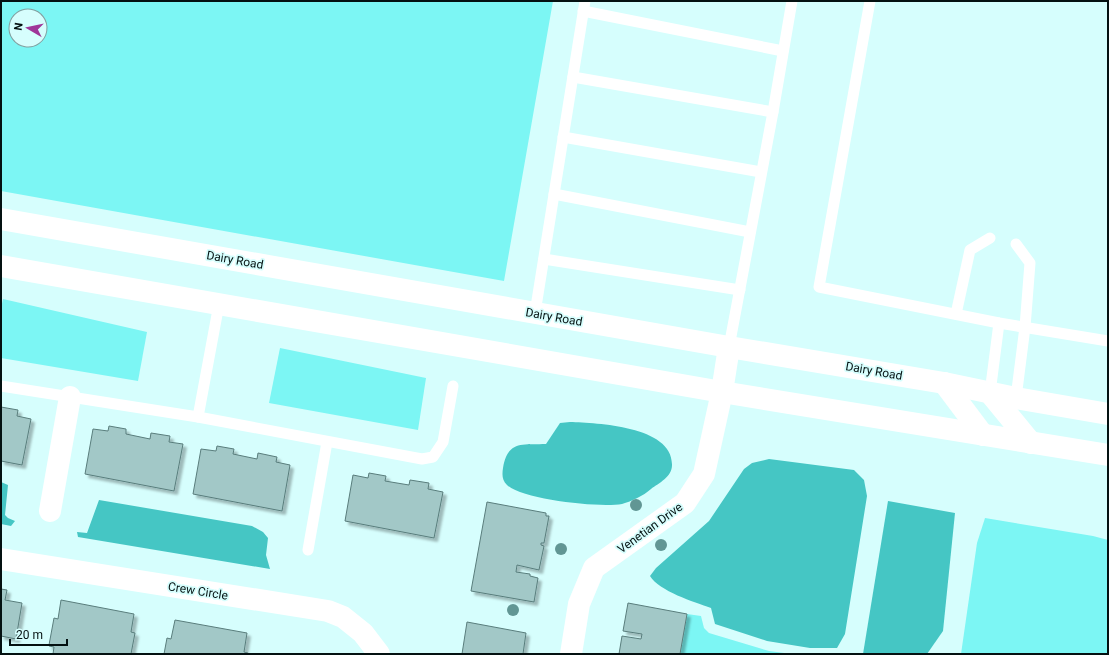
<svg xmlns="http://www.w3.org/2000/svg" width="1109" height="655" viewBox="0 0 1109 655" font-family="Roboto,sans-serif">
<style>
.green{fill:#7cf6f4;fill-rule:evenodd}
.water{fill:#45c6c4}
.building{fill:#a2c8c7;stroke:#597d7c;filter:url(#shadow)}
.lines{fill:none;stroke-linecap:round;stroke-linejoin:round}
.service{stroke:#fff;stroke-width:11}
.minor{stroke:#fff;stroke-width:22}
.tertiary{stroke:#fff;stroke-width:22}
.tree{fill:#619694}
.labels{text-anchor:middle;dominant-baseline:central;stroke-width:3.5;stroke-linejoin:round;paint-order:stroke}
.street-label{font-size:12px;fill:#041111;stroke:#d6fefd}
</style>
<defs>
<filter id="shadow"><feDropShadow dx="3.5" dy="3.5" stdDeviation="1" flood-color="#0004"/></filter>
</defs>
<rect width="100%" height="100%" fill="#d6fefd"/>
<g class="green">
<path d="M1 1H553L504 281 1 191ZM16 16H40V40H16Z"/>
<path d="M3 299 147 332 138 381 1 358V308Z"/>
<path d="M280 348 426 378 418 430 269 403Z"/>
<path d="M985 518 1093 536 1108 540V654H961L977 543Z"/>
<path d="M687 614 701 616 704 628 709 633 769 651 792 654H680Z"/>
</g>
<g class="water">
<path d="M570 422C597 423 673 426 672 465 672 477 659 483 651 489 643 496 632 501 622 504 600 508 523 500 507 485 502 480 502 475 503 468 508 440 522 445 546 444L560 423Z"/>
<path d="M769 459 854 470 864 480 867 496 845 634 837 648H810L767 641 715 624 711 608C694 602 659 591 650 576L656 568 709 521 744 469 752 463Z"/>
<path d="M1 482 8 485 5 515 8 518 15 521 11 526 1 524Z"/>
<path d="M99 500 252 526 263 532 268 538 266 555 270 569 78 537 77 532 87 533Z"/>
<path d="M888 501 955 513 943 631 927 654H863Z"/>
</g>
<g class="building">
<path d="M1 407 18 410 17 416 31 419 22 465 1 461Z"/>
<path d="M109 426 126 429V434L150 439 151 433 170 436 169 442 183 444 174 491 85 474 93 429 108 431Z"/>
<path d="M217 446 234 449 233 454 257 459 258 453 277 457 276 462 290 465 282 511 193 494 201 449 216 451Z"/>
<path d="M369 473 386 476 385 481 409 485 410 480 429 483 428 489 443 492 434 538 345 521 353 475 368 478Z"/>
<path d="M487 502 546 513V516H549L544 543H541V545L544 546 539 570 517 565 516 572 530 574V576L538 578 534 602 471 591Z"/>
<path d="M1 589 7 590 5 600 22 603 16 639 1 636Z"/>
<path d="M61 600 134 614 131 632 135 633 131 654H53L54 647 49 646V645L54 618 58 619Z"/>
<path d="M628 603 687 614 680 654H619L622 636 641 639 642 634 623 631Z"/>
<path d="M175 620 247 633 244 652 248 653V654H164L167 638 171 639Z"/>
<path d="M467 622 526 633 523 654H462Z"/>
</g>
<g class="lines">
<g class="service">
<path d="M870 1 819 287 999 323 1108 341"/>
<path d="M583 11 783 51"/>
<path d="M573 77 773 112"/>
<path d="M563 137 761 172"/>
<path d="M554 194 750 232"/>
<path d="M544 259 740 290"/>
<path d="M535 313 585 1"/>
<path d="M956 314 970 250 990 238"/>
<path d="M729 347 773 112 792 1"/>
<path d="M1 386 198 417 219 304"/>
<path d="M990 393 999 323"/>
<path d="M1016 398 1025 327 1030 263 1016 244"/>
<path d="M198 417 422 459 433 457 443 442 453 386"/>
<path d="M308 550 327 442"/>
</g>
<g class="minor">
<path d="M50 511 70 397"/>
<path d="M1 559 328 611 343 617 363 633 379 654"/>
<path d="M571 654 579 604 594 568 685 503 704 474 722 392 729 347"/>
</g>
<g class="tertiary">
<path d="M1 219 729 347 944 383 1016 398 1108 414"/>
<path d="M1 266 722 392 1108 455"/>
<path d="M944 383 983 435"/>
<path d="M990 393 1031 443"/>
</g>
</g>
<g class="tree">
<circle cx="636" cy="505" r="6"/>
<circle cx="661" cy="545" r="6"/>
<circle cx="561" cy="549" r="6"/>
<circle cx="513" cy="610" r="6"/>
</g>
<g class="labels">
<g class="street-label">
<text transform="translate(235 260) rotate(10)">Dairy Road</text>
<text transform="translate(554 317) rotate(10)">Dairy Road</text>
<text transform="translate(874 371) rotate(10)">Dairy Road</text>
<text transform="translate(650 528) rotate(-36)">Venetian Drive</text>
<text transform="translate(198 591) rotate(9)">Crew Circle</text>
</g>
</g>
<rect width="1109" height="655" fill="none" stroke="#041111" stroke-width="4"/>
<g transform="translate(28 28) rotate(279)"><circle r="19" fill="#d6fefd" stroke="#829f9f"/>
<path d="M0-3L7 15L0 10L-7 15Z" fill="#9f3799"/>
<text y="-6" font-size="11" font-weight="bold" text-anchor="middle" fill="#041111">N</text>
</g>
<path d="M10 639v6h57v-6" fill="none" stroke="#041111" stroke-width="2"/>
<text x="16" y="639" font-size="12" fill="#041111" stroke="#d6fefd" stroke-width="3" paint-order="stroke">20 m</text>
</svg>
